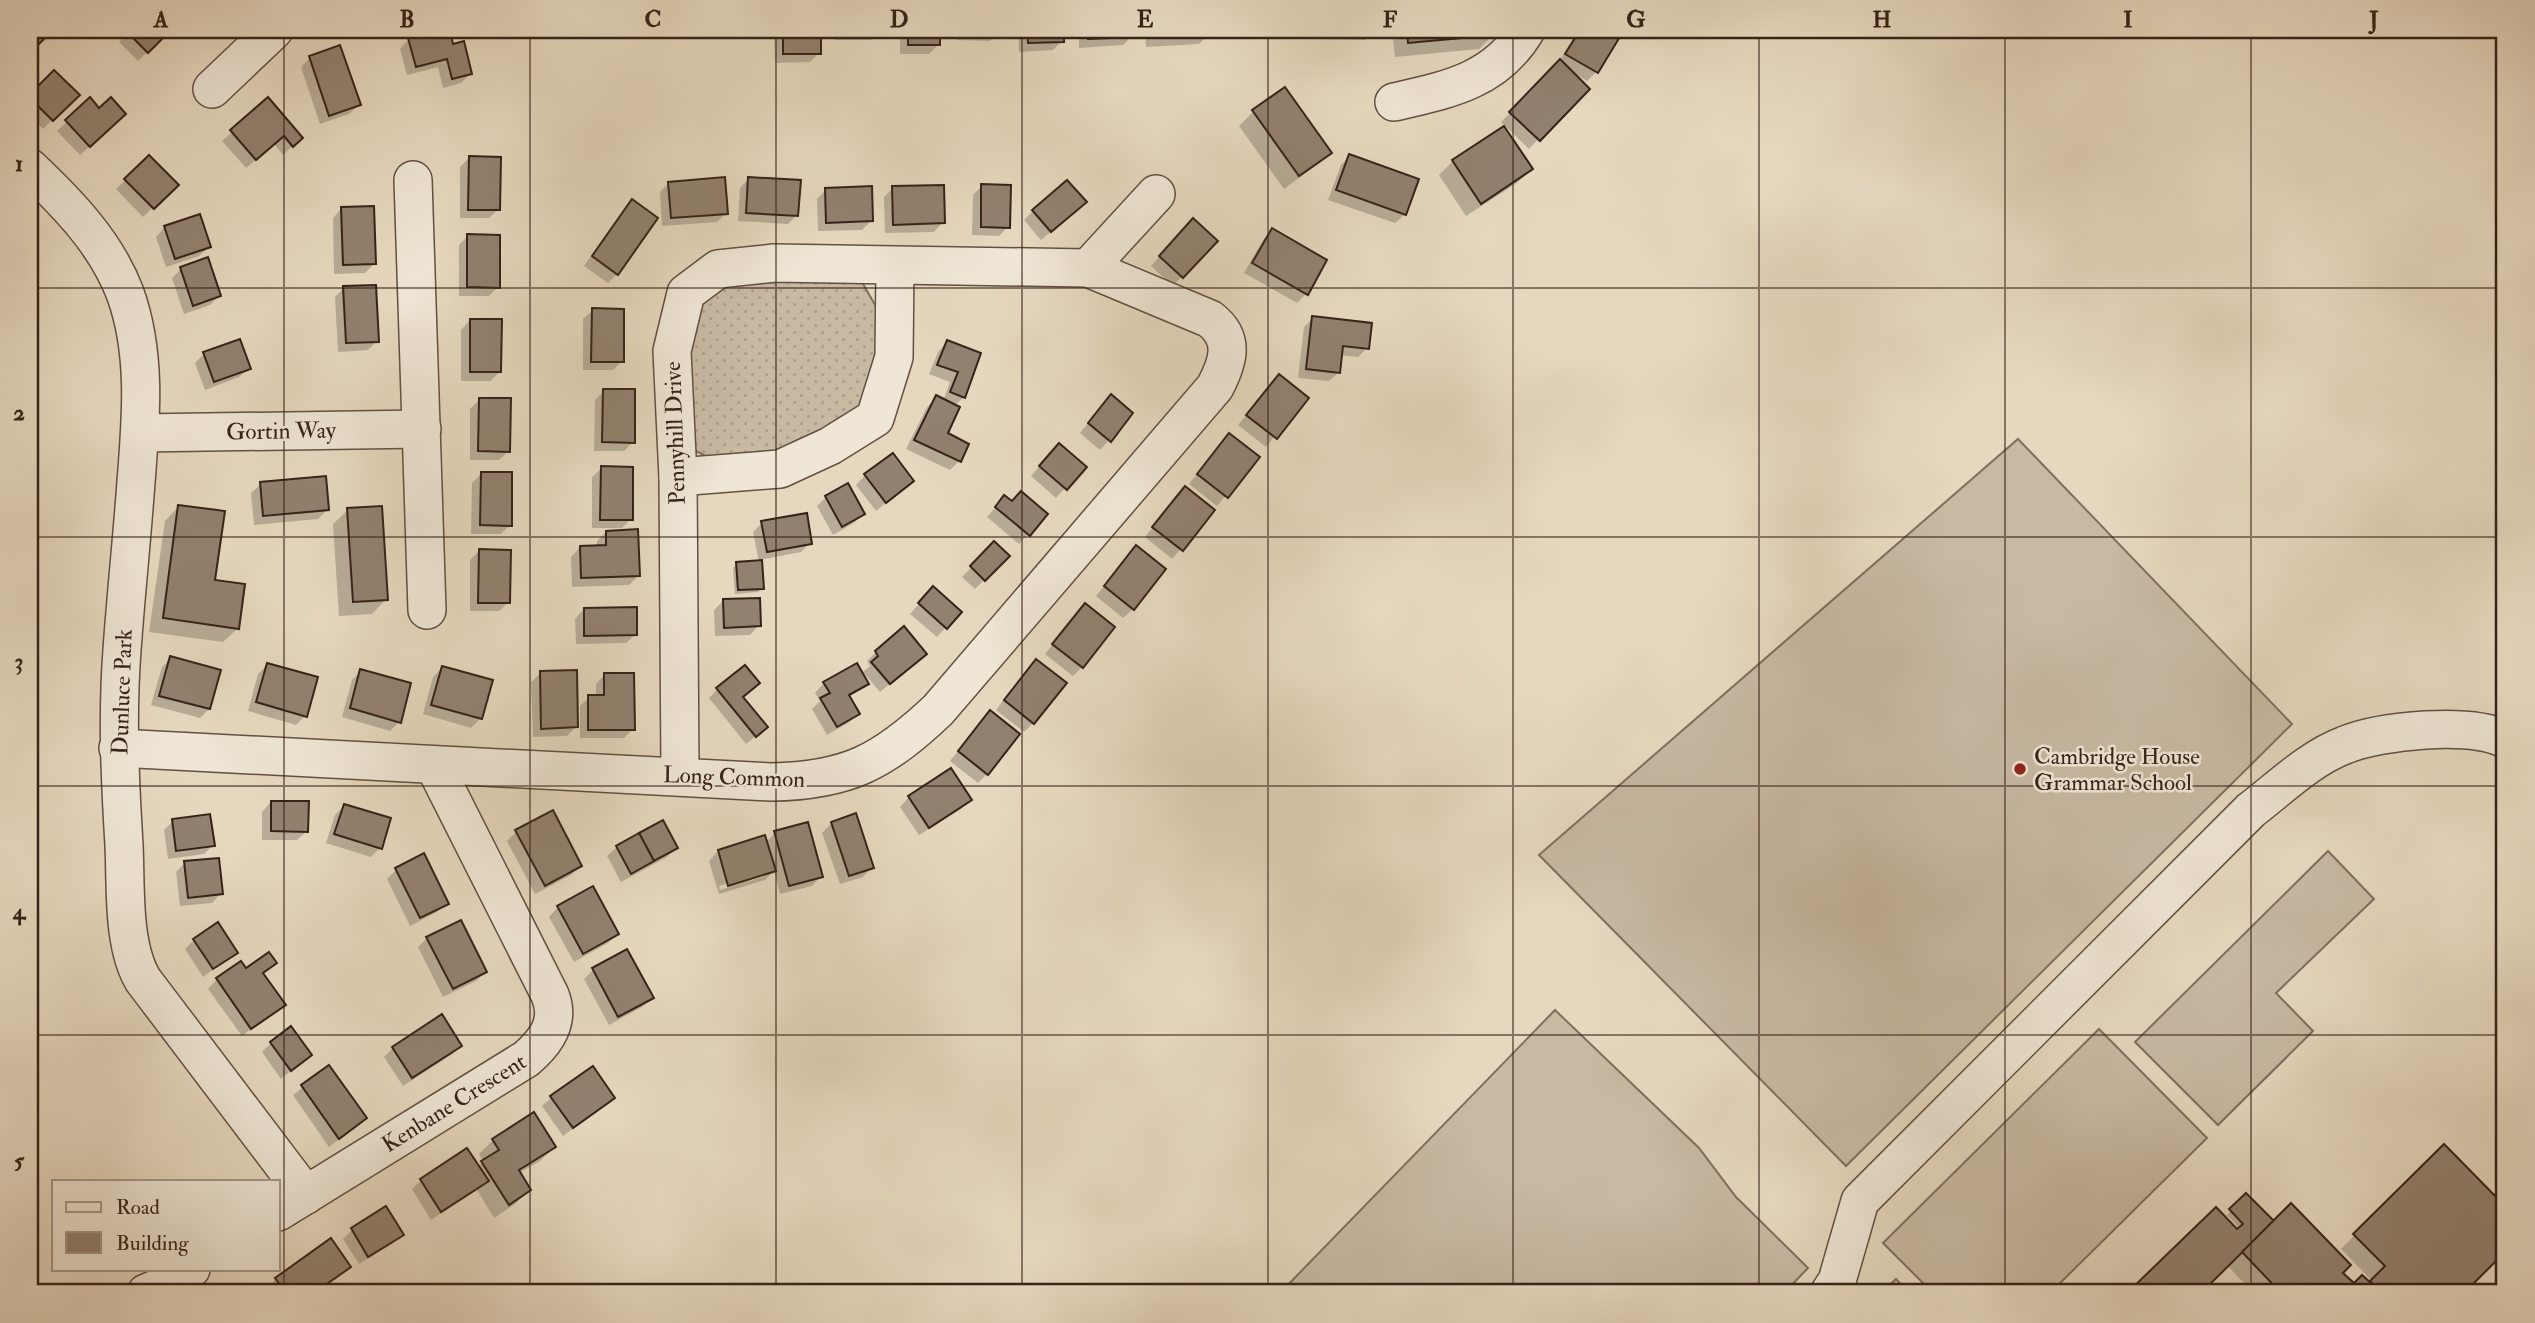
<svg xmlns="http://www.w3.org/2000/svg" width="2535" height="1323" viewBox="0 0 2535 1323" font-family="'IM FELL Double Pica',serif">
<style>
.grass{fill:url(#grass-dots);stroke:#7f6e5e;stroke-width:2}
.pitch{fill:#c8b9a3;stroke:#7f6e5e;stroke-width:2}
.shadow{fill:#0003;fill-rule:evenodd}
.building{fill:#92816f;stroke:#362218;stroke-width:2}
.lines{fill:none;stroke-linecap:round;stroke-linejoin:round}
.minor-casing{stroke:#625042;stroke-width:40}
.minor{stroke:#efe6d5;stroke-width:37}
.grid{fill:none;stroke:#362218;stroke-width:2;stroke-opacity:0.55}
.poi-dot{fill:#8f2418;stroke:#efe6d5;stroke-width:2.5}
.labels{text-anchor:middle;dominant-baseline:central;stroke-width:5;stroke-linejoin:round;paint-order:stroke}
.street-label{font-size:23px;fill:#362218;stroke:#efe6d5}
.poi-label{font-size:23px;fill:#362218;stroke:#efe6d5;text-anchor:start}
.neatline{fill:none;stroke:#362218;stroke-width:2.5}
.grid-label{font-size:23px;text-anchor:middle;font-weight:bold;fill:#362218}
</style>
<defs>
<pattern id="grass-dots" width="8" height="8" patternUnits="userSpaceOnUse" patternTransform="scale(1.75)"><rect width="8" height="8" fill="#c8b9a3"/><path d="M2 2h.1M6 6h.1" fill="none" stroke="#ac9f8c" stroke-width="1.8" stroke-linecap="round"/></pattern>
</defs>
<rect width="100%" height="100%" fill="#e6d8bf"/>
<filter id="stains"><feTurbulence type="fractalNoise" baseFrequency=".00286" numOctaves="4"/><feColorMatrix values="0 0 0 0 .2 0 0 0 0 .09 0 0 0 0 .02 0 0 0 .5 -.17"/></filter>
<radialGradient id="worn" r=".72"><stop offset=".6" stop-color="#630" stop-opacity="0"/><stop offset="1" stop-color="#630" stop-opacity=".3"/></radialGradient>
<path class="grass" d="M741 276 862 282 879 312 881 340 862 404 812 439 765 454 715 461 696 451 687 433V334L705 295Z"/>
<g class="pitch">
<path d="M2018 439 2292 724 1846 1166 1539 855Z"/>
<path d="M2328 851 2374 899 2276 993 2313 1031 2218 1125 2135 1042Z"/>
<path d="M1555 1010 1699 1148 1736 1197 1808 1268 1784 1293H1280Z"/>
<path d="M2099 1029 2207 1138 2050 1293H1933L1883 1243Z"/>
<path d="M1896 1279 1909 1293H1881Z"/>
</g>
<g class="shadow">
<path d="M130 30H169L138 61 119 42Z"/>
<path d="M429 30H448L452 46 470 74 461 83 443 88 438 67 407 75 400 49 409 39 422 36Z"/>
<path d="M567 30H586L581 35H567Z"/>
<path d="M631 30H649L640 39H631Z"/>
<path d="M696 30H757L750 36 696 35Z"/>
<path d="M774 30H819V53L810 62 775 63Z"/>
<path d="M835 30H880V31L871 40H835Z"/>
<path d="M900 30H939V44L929 54H900Z"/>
<path d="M957 30H1000L990 41 957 40Z"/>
<path d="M1018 30H1062V41L1053 50 1019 52Z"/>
<path d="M1079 30H1132V36L1123 45 1079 48Z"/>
<path d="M1145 30H1208L1209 34 1199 44 1146 47Z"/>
<path d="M1311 30H1374L1365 40 1311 39Z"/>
<path d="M1392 30H1493V35L1479 49 1395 57Z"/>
<path d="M1578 30H1622L1596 72 1587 81 1573 73 1587 89 1529 149 1501 122 1557 65Z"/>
<path d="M310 58 359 105 349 114 320 124 301 67Z"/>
<path d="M54 72 77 95 43 129 30 116V96Z"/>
<path d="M1285 89 1329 152 1315 166 1284 189 1239 126 1253 112Z"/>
<path d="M90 100 115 123 80 155 57 131Z"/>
<path d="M268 100 301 138 283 155 274 144 246 168 222 141Z"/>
<path d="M1350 156 1405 214 1395 223 1328 200 1341 165Z"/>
<path d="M149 157 176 185 143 217 116 189Z"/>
<path d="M469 158 499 209 489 218H460V167Z"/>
<path d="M1453 161 1531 169 1517 183 1466 216 1439 175Z"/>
<path d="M749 178 797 215 788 224 738 221 740 188Z"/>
<path d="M669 183 726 213 717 222 662 226 660 192Z"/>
<path d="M982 186 1008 227 999 236 972 235 973 195Z"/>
<path d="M893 188 943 222 934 232 885 233 884 197Z"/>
<path d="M826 190 871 221 862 230 818 231 817 199Z"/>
<path d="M632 202 617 274 608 283 584 266 623 211Z"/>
<path d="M342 208 374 264 365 273 334 274 333 218Z"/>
<path d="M1033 211H1075L1041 240 1024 220Z"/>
<path d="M165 227 209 247 199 256 166 267 156 237Z"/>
<path d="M1184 229 1215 241 1173 286 1151 266Z"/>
<path d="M1272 230 1306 294 1297 303 1244 273 1263 240Z"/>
<path d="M468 236 498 287 489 296H459V245Z"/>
<path d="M181 269 219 296 210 305 184 314 172 278Z"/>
<path d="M344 288 377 341 368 350 338 352 335 297Z"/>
<path d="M593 310 622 361 613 370H583V319Z"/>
<path d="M1313 318 1367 348 1358 357 1340 355 1339 372 1329 381 1298 378 1304 327Z"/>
<path d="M470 320 500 372 490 381H461V330Z"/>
<path d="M947 342 979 354 964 397 954 406 945 434 959 461 950 470 906 449 927 407 936 397 943 401 950 382 929 374 938 352Z"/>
<path d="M204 354 249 368 239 377 205 390 195 363Z"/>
<path d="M1279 376 1306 398 1266 447 1238 425Z"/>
<path d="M604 391 633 442 624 451H594L595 400Z"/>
<path d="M479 400 509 451 499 460H470V409Z"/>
<path d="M1102 406 1109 440 1100 450 1080 433Z"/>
<path d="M1220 445 1258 458 1217 506 1189 484Z"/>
<path d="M1050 454 1084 467 1056 498 1031 476Z"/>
<path d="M602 468 631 519 622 528H592V477Z"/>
<path d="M481 474 510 525 501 534H471L472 483Z"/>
<path d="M865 475 912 481 876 511 856 485Z"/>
<path d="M261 484 327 510 318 519 254 525 251 493Z"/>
<path d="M1185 488 1213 511 1172 559 1145 537Z"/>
<path d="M826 497 863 514 854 523 833 535 817 506Z"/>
<path d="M1004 498 1011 503 1046 514 1019 544 987 517Z"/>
<path d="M179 506 238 628 223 642 149 632 165 521Z"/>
<path d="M348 510 386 599 372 614 339 616 333 524Z"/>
<path d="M762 523 810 543 801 552 760 560 762 588 758 592 735 594 733 568 737 564 759 562 753 532Z"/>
<path d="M606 532 638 576 629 585 572 587 571 557 580 547H597V541Z"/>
<path d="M995 543 1008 556 975 589 962 577Z"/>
<path d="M1136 547 1133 609 1123 618 1096 596Z"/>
<path d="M479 551 509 602 499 611H470V560Z"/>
<path d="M924 598 960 612 937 637 910 614Z"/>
<path d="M723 601 759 625 750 635 715 636 714 610Z"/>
<path d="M584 609 636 634 626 643 576 644 575 619Z"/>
<path d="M1076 615 1082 667 1073 676 1045 654Z"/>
<path d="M876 652 915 663 880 692 863 672 870 666 867 661Z"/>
<path d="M171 658 209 709 200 718 151 705 162 667Z"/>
<path d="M267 665 305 716 296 725 248 711 258 674Z"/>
<path d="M442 668 481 718 471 728 423 714 433 677Z"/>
<path d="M1027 670 1033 723 1024 732 996 710Z"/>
<path d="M361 671 399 722 390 731 342 717 352 680Z"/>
<path d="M541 673 577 726 567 736 533 737 531 682Z"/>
<path d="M605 674 633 729 624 738H580V706L589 697H596V684Z"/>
<path d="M824 683H867L848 698 858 714 848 723 827 735 812 709 820 701 815 693Z"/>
<path d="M718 689 741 698 756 736 746 744 709 698Z"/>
<path d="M990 712 987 774 978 783 950 761Z"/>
<path d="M909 797 970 799 961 809 919 835 900 807Z"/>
<path d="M271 802 307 831 297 840H262V812Z"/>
<path d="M344 806 380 848 371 857 326 843 335 815Z"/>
<path d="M552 813 580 866 571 875 535 894 507 841 516 832Z"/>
<path d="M173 821 213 845 204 854 168 859 164 830Z"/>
<path d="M832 823 872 867 863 877 840 884 822 833Z"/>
<path d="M775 833 821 876 812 886 780 894 774 871 765 880 719 894 709 861 718 851 766 842ZM766 872V876L720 890 719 886Z"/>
<path d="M617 847 676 848 667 857 621 882 607 856Z"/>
<path d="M185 863 221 893 212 903 180 906 176 872Z"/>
<path d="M396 870 447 903 437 912 410 926 387 879Z"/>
<path d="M592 888 617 934 608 943 574 962 549 917 558 907Z"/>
<path d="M427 938 485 972 476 981 443 997 418 947Z"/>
<path d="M194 940 236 953 203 977 185 949Z"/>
<path d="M275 963 262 974 283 1004 242 1036 208 989 217 979Z"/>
<path d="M593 970 652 998 642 1007 609 1025 584 979Z"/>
<path d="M271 1043 310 1055 281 1079 262 1052Z"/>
<path d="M460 1046 451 1055 403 1086 384 1057 393 1048Z"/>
<path d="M329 1067 365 1118 329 1147 293 1095Z"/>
<path d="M552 1097 613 1098 563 1136 542 1106Z"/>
<path d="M493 1140 554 1147 540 1161 519 1173 529 1190 515 1204 494 1218 477 1190 431 1220 412 1189 421 1180 478 1167 483 1161 479 1154Z"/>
<path d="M2444 1146 2505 1208V1250L2461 1293H2253L2227 1265 2198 1293H2130L2216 1210 2237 1232 2240 1229 2227 1215 2246 1195 2273 1223 2341 1273 2354 1285 2370 1284 2372 1281 2341 1249Z"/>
<path d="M352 1230 402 1235 392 1244 359 1264 343 1239Z"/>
<path d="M348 1267 315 1293H271L267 1288 276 1279Z"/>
</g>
<g class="building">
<path d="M30 30H53L30 53Z"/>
<path d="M128 30H171L148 53 126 31Z"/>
<path d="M431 30H450L453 44 464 41 472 74 452 79 447 59 416 67 408 38 431 32Z"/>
<rect x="783" y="30" width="38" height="24"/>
<rect x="843" y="30" width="39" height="2"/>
<rect x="908" y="30" width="32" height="15"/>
<path d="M966 30H1001V33L966 32Z"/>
<path d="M1027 30H1064V42L1028 43Z"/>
<path d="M1088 30H1134V37L1088 39Z"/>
<path d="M1154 30H1210V35L1155 38Z"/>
<path d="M1319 30H1376V32Z"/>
<path d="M1407 30H1495V35L1408 43Z"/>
<path d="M1580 30H1624L1598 73 1565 54Z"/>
<path d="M340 45 361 105 329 116 309 56Z"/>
<path d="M1560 59 1590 89 1540 141 1509 112Z"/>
<path d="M54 70 80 95 53 121 30 98V94Z"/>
<path d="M1285 87 1332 153 1299 176 1252 110Z"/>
<path d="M90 97 99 108 111 97 126 114 90 147 65 120Z"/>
<path d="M268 97 303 138 293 147 284 136 256 160 230 130Z"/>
<path d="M1504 126 1533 169 1481 204 1452 160Z"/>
<path d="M1349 154 1419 179 1406 215 1336 190Z"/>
<path d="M149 155 179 185 154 209 124 179Z"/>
<path d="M469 156 501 157 500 210H468Z"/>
<path d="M725 177 728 214 671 218 668 182Z"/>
<path d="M748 177 801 180 798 216 746 213Z"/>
<path d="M1067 180 1087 202 1051 232 1032 210Z"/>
<path d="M981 184 1011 185 1010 228 981 227Z"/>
<path d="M944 185 945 223 893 225 892 186Z"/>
<path d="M872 186 873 221 826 223 825 188Z"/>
<path d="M632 199 658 218 618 275 592 256Z"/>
<path d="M374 206 376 264 343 265 341 207Z"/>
<path d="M200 214 211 247 175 259 164 226Z"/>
<path d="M1193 218 1218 241 1183 278 1159 256Z"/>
<path d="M1272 228 1327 260 1308 295 1252 263Z"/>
<path d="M467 234 500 235V288L467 287Z"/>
<path d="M208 257 221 296 193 306 180 267Z"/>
<path d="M376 285 379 342 346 343 343 286Z"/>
<path d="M592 308 624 309V362H591Z"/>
<path d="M1312 316 1372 323 1369 349 1343 346 1340 373 1306 369Z"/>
<path d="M470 319H502L501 372H470Z"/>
<path d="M240 339 251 369 214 382 203 352Z"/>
<path d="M947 340 981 353 965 398 950 392 958 372 937 365Z"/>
<path d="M1279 374 1309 398 1277 439 1246 415Z"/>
<path d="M603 389H635V443L602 442Z"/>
<path d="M1111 394 1133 413 1111 442 1088 423Z"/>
<path d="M936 395 960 407 948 433 969 444 961 462 914 440Z"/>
<path d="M479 398H511L510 452 478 451Z"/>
<path d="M1229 433 1260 457 1228 498 1197 474Z"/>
<path d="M1059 443 1087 467 1067 490 1039 466Z"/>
<path d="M893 453 914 481 886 503 864 474Z"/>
<path d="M601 466 633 467V520H600Z"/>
<path d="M481 472H512V526L480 525Z"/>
<path d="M326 476 329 510 263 516 260 482Z"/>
<path d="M848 483 865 514 842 527 825 496Z"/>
<path d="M1185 486 1215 510 1183 551 1152 527Z"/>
<path d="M1021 491 1048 514 1030 536 995 507 1004 495 1012 501Z"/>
<path d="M178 505 225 511 215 580 245 584 239 629 163 618Z"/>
<path d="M382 506 388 600 353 602 347 508Z"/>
<path d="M807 513 812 544 767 552 761 521Z"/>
<path d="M638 529 640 576 581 578 580 546 606 545V531Z"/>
<path d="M994 541 1010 556 985 581 970 566Z"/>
<path d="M1136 545 1166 569 1134 610 1104 586Z"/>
<path d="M479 549 511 550 510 603H478Z"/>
<path d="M762 560 764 589 738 590 736 562Z"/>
<path d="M933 586 962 612 947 629 918 603Z"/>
<path d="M760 598 761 626 724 628 723 599Z"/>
<path d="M1085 603 1115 627 1083 668 1052 644Z"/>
<path d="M637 607V635L584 636V608Z"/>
<path d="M904 626 927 654 890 684 871 662 878 656 875 651Z"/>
<path d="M170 656 221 670 210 709 159 696Z"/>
<path d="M1036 659 1067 683 1034 724 1004 700Z"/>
<path d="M267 663 318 677 307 717 256 702Z"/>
<path d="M857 663 869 684 849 695 860 714 837 727 820 698 830 693 823 682Z"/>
<path d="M745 665 760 683 743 697 768 727 756 737 716 688Z"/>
<path d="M442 666 493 680 482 719 431 705Z"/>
<path d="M360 669 411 683 401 723 350 708Z"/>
<path d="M577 670 578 727 541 729 540 671Z"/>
<path d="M604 673H634L635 730H588V695H604Z"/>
<path d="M990 710 1020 734 988 775 958 751Z"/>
<path d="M951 768 972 800 929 828 908 796Z"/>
<path d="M271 801H309L308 832 271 831Z"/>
<path d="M344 804 391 818 382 849 334 834Z"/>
<path d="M553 810 582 866 545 886 515 830Z"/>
<path d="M856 813 874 868 849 876 831 822Z"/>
<path d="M210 814 215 846 176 851 172 819Z"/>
<path d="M663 820 678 848 654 861 639 833Z"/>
<path d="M808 822 823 877 789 886 774 831Z"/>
<path d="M639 833 654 861 631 874 616 846Z"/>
<path d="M765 835 776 871 728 886 718 850Z"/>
<path d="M424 853 449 904 420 918 395 868Z"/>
<path d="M219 858 223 894 188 898 184 861Z"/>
<path d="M593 886 619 934 583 954 557 906Z"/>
<path d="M461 920 487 972 453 989 426 937Z"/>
<path d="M218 922 238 953 213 969 193 939Z"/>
<path d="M627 949 654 998 618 1017 592 968Z"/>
<path d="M269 952 277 963 263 973 286 1005 251 1029 216 978 241 961 246 968Z"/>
<path d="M442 1014 462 1046 412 1078 392 1047Z"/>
<path d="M291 1026 312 1055 291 1071 270 1042Z"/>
<path d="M329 1065 367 1118 339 1139 301 1085Z"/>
<path d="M593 1066 615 1098 573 1128 550 1096Z"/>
<path d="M534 1112 556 1147 519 1170 531 1190 509 1205 481 1161 499 1150 492 1139Z"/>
<path d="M2444 1144 2505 1206V1252L2464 1293H2413L2408 1288 2403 1293H2382L2370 1281 2385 1266 2353 1234Z"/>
<path d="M467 1148 489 1181 441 1212 420 1179Z"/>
<path d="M2246 1193 2274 1221 2201 1293H2127L2216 1207 2237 1229 2243 1224 2229 1209Z"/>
<path d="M2291 1203 2351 1265 2343 1273 2354 1283 2362 1275 2382 1293H2281L2242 1252Z"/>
<path d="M386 1206 404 1235 368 1257 351 1228Z"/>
<path d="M331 1238 351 1267 314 1293H286L275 1278Z"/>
</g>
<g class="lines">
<g class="minor-casing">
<g id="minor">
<path d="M212 89 274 30"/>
<path d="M1394 102C1447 90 1496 81 1526 30"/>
<path d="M30 168C68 204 106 243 125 293 147 353 141 419 136 482 132 538 126 594 122 650 117 716 120 780 124 845 126 886 122 945 143 980L306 1195"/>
<path d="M413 180 427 610"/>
<path d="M1088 268 1156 194"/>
<path d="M140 433 422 429"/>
<path d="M678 477 780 469 830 446 875 418 894 357 895 267"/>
<path d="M118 748 771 782C847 781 883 762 938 710L1215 387C1228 362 1236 339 1210 319L1088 268 774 263 718 269 686 293 672 351 678 477 680 775"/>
<path d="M278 1212 526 1059C546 1042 561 1022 550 995L434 765"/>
<path d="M146 1293 165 1285 191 1269"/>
<path d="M1829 1293 1837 1281 1860 1201 2251 810C2280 788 2310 758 2345 745 2382 730 2469 722 2505 739"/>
</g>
</g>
<use href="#minor" class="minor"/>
</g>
<path class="grid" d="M284 30V1293M530 30V1293M776 30V1293M1022 30V1293M1268 30V1293M1513 30V1293M1759 30V1293M2005 30V1293M2251 30V1293M30 288H2505M30 537H2505M30 786H2505M30 1035H2505"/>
<circle class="poi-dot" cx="2020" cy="769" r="7"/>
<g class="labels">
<g class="street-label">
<text transform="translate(281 431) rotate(-1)">Gortin Way</text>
<text transform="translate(675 433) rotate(-92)">Pennyhill Drive</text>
<text transform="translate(122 692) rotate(-88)">Dunluce Park</text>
<text transform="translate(734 777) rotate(2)">Long Common</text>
<text transform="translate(454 1103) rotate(-32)">Kenbane Crescent</text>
</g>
<g class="poi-label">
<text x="2034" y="756">Cambridge House<tspan x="2034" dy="26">Grammar School</tspan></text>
</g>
</g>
<rect width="2535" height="1323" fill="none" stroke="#e6d8bf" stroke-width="77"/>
<rect x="52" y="1180" width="228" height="91" fill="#efe6d5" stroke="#a59889" stroke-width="2"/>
<rect x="66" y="1202" width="35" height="10" fill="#efe6d5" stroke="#a59889" stroke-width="2"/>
<text x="116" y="1214" font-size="21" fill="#362218">Road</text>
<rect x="66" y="1232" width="35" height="21" fill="#92816f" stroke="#a59889" stroke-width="2"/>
<text x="116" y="1250" font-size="21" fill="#362218">Building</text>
<rect x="38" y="38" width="2458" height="1246" class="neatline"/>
<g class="grid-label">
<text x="161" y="27">A</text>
<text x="407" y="27">B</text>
<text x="653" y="27">C</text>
<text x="899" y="27">D</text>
<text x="1145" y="27">E</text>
<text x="1390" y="27">F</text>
<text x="1636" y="27">G</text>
<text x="1882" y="27">H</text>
<text x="2128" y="27">I</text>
<text x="2374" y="27">J</text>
<text x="19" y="171">1</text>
<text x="19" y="420">2</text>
<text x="19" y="669">3</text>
<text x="19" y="919">4</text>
<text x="19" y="1168">5</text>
</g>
<rect width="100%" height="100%" filter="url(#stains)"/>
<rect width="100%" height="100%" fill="url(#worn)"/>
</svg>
